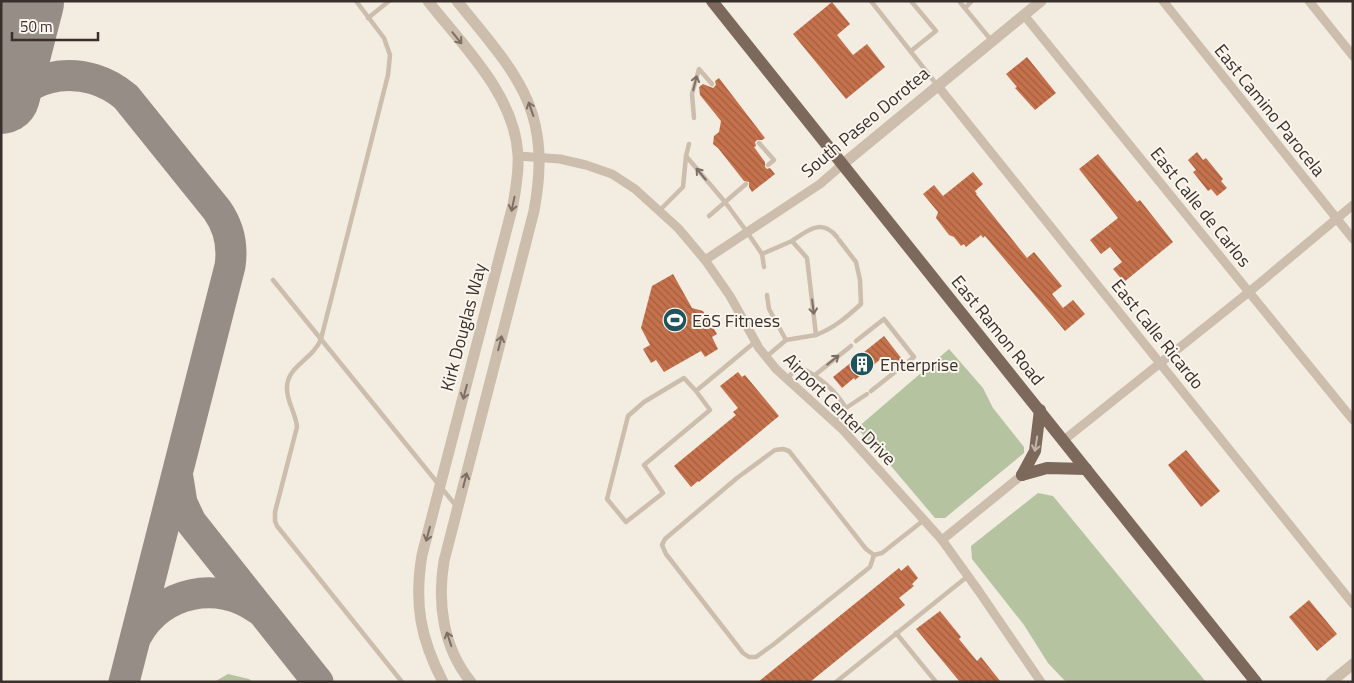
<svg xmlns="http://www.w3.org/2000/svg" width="1354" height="683" viewBox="0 0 1354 683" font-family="'Titillium Web',sans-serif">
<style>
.grass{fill:#b5c3a0}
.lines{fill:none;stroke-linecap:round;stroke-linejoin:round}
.taxiway{stroke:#968e86;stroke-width:31}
.runway{stroke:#968e86;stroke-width:78}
.building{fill:url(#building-back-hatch)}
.service{stroke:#ccbdac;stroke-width:4.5}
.minor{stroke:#ccbdac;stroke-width:9}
.tertiary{stroke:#ccbdac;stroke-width:11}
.primary{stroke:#7c695c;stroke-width:12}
.oneway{stroke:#7c6f65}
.oneway2{stroke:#c1b6ac}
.labels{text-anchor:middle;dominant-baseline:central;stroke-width:4;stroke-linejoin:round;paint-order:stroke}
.street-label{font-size:18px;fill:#3a302b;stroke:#faf5ed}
.poi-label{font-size:18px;fill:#3a302b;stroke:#faf5ed;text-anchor:start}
</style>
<defs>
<pattern id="building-back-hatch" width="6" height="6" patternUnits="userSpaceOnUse" patternTransform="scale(1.25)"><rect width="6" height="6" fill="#c5724c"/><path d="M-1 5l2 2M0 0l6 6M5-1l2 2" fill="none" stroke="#a15e3f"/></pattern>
</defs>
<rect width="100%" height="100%" fill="#f3ece0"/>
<g class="grass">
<path d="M949 349 983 388 993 408 1024 447V453L945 518H935L891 466 857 428Z"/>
<path d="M1038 493 1053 496 1206 682H1066L1048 663 1024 625 972 559 971 546Z"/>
<path d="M228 674 249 679 253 682H214Z"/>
</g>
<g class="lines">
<g class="taxiway">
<path d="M1 116C28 69 86 63 126 97L217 210C229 227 233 246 230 266L124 682"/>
<path d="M178 478 182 503 191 522 318 682"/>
<path d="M137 635C162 591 218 580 258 609"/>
</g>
<path class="runway" d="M1 95 25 2"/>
</g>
<g class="building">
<path d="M832 2 850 24 837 35 853 55 867 44 885 67 846 99 793 34Z"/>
<path d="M1027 57 1056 93 1035 110 1015 88 1017 87 1006 74Z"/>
<path d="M719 78 765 138 762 140H757L755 142 756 146 754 147 765 162V167L767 169 770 168 775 174 752 192 749 187V182L744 181 718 148 713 144 714 136 719 132 721 121 700 95 699 87 703 84 713 88 716 85 715 81Z"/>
<path d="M1197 152 1203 160 1206 158 1223 179 1221 181 1227 188 1217 196 1211 189 1208 191 1193 172 1196 170 1188 160Z"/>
<path d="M1098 154 1137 202 1140 200 1173 242 1124 282 1113 269 1122 262 1110 247 1101 254 1090 240 1118 218 1079 169Z"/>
<path d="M973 172 983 184 975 191 977 194H976L1027 258 1034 252 1062 286 1052 294 1063 308 1073 300 1085 314 1065 331 985 236 983 238 981 235 966 247 964 244 961 246 954 237 949 235 936 218 938 212 923 194 934 185 943 196Z"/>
<path d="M673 274 692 308 703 311 717 334 712 337 718 349 705 357 701 351 664 372 656 360 651 363 643 349 650 345 641 328 652 286Z"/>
<path d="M884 336 902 359 891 369 882 358 855 380 854 378 842 388 833 377Z"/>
<path d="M738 372 742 377 745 375 779 416 699 482 698 481 691 487 674 466 736 415 733 412 738 408 720 386Z"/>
<path d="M1186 450 1220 491 1201 507 1168 465Z"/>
<path d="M908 565 918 578 912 584 914 586 899 598 905 605 810 682H758L899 568 901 571Z"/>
<path d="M1309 600 1337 634 1317 651 1289 617Z"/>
<path d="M940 611 961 637 959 639 977 661 981 657 1001 682H960L916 629Z"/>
</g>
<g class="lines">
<g class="service">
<path d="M356 1 384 38 390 55 388 75 321 339C313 360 286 366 287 389 287 402 296 414 297 427L275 512V521L277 526 402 682"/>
<path d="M871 1 937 85"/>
<path d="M959 1 991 40"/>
<path d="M965 8 972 1"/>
<path d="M368 18 389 1"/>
<path d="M911 51 936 31 911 1"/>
<path d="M694 118 692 94 699 69 712 84"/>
<path d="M759 143 774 160 768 165"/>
<path d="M689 144 686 156 725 202 747 232 762 254 764 267"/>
<path d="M660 210 683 187 686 156"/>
<path d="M709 216 746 184"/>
<path d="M837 237C822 218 808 230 792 241L807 258 816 335C834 328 847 317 861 304L860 280 856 262 839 240"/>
<path d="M762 254 792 241"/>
<path d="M273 280 457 507"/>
<path d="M786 340 816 335"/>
<path d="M856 341 884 319 914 357 871 391"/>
<path d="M766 357 786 340 769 309 767 295"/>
<path d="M815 375 851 346"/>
<path d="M787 378 799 367C819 376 835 390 846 408L834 422"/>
<path d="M696 391 710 410 644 465 663 493 626 522 607 499 628 416 644 402 684 378 696 391 755 342"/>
<path d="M846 408 867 394"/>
<path d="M874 555 870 567 774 644 756 657H749L743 653 666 554 662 545 665 539 737 478 775 450 783 449 789 451 866 549 874 555 882 553 924 520"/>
<path d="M896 633 936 682"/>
<path d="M836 682 968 576"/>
</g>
<g class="minor">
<path d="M1163 1 1353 239"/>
<path d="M1309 1 1353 56"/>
<path d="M1024 15 1353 420"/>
<path d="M937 85 1353 604"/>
<path d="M518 156 560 159 586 165 612 174 635 189 678 228 705 260 730 296 759 348 776 369 843 430 942 540 978 590 1041 682"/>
<path d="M705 260 820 184 843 164"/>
<path d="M1064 440 1249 292 1353 205"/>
<path d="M942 540 1022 475"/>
</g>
<g class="tertiary">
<path d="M428 1C463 46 515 95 518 155 519 172 516 188 513 205L422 555C414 603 420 638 443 682"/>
<path d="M457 1C517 75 553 109 534 211L444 561C437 603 443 648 471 682"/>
<path d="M843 164 1041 1"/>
<path d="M1331 682 1353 664"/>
</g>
<g class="primary">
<path d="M712 1 1256 682"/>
<path d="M1022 475 1035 451 1040 410"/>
<path d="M1022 475 1047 468 1086 469"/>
</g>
</g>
<defs><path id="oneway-shaft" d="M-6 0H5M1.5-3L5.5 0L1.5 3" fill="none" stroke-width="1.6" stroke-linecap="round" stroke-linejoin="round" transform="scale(1.25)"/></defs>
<g class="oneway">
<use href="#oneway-shaft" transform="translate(457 38) rotate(51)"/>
<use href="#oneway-shaft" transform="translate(695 83) rotate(-76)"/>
<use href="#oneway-shaft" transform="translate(531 109) rotate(-109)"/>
<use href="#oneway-shaft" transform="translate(701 174) rotate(-130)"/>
<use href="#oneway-shaft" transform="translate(513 204) rotate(102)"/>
<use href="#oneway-shaft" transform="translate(813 307) rotate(83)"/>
<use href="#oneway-shaft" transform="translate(500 343) rotate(-76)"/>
<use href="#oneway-shaft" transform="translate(833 360) rotate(-39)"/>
<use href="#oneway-shaft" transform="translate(465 392) rotate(105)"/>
<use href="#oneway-shaft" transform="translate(465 480) rotate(-76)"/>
<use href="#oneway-shaft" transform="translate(428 534) rotate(105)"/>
<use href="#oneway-shaft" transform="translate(449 639) rotate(-108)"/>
</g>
<use class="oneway2" href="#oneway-shaft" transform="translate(1036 444) rotate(99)"/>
<defs>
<g id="stadium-disc" transform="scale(1.25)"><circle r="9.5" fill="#20545c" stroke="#faf5ed"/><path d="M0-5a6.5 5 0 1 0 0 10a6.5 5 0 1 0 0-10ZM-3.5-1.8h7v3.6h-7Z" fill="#fff"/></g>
<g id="building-disc" transform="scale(1.25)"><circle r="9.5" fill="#20545c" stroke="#faf5ed"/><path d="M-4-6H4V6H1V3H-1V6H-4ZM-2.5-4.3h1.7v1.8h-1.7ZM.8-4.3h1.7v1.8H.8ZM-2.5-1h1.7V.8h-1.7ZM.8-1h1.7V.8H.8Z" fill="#fff"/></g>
</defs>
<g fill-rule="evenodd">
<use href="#stadium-disc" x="675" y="320"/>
<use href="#building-disc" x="862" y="364"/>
</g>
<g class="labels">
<g class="street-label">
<text transform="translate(1270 110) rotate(51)">East Camino Parocela</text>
<text transform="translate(865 122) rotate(-40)">South Paseo Dorotea</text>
<text transform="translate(1201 207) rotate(51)">East Calle de Carlos</text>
<text transform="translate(463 327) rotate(-75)">Kirk Douglas Way</text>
<text transform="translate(998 330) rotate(51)">East Ramon Road</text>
<text transform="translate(1158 334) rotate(51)">East Calle Ricardo</text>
<text transform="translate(840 409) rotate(45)">Airport Center Drive</text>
</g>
<g class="poi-label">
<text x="692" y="320">EōS Fitness</text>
<text x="880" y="364">Enterprise</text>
</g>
</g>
<rect width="1354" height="683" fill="none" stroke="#3a302b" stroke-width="5"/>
<path d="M12 32v8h86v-8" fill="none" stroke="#3a302b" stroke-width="2.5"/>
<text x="20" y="32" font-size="15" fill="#3a302b" stroke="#faf5ed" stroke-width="4" paint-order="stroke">50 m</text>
</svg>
